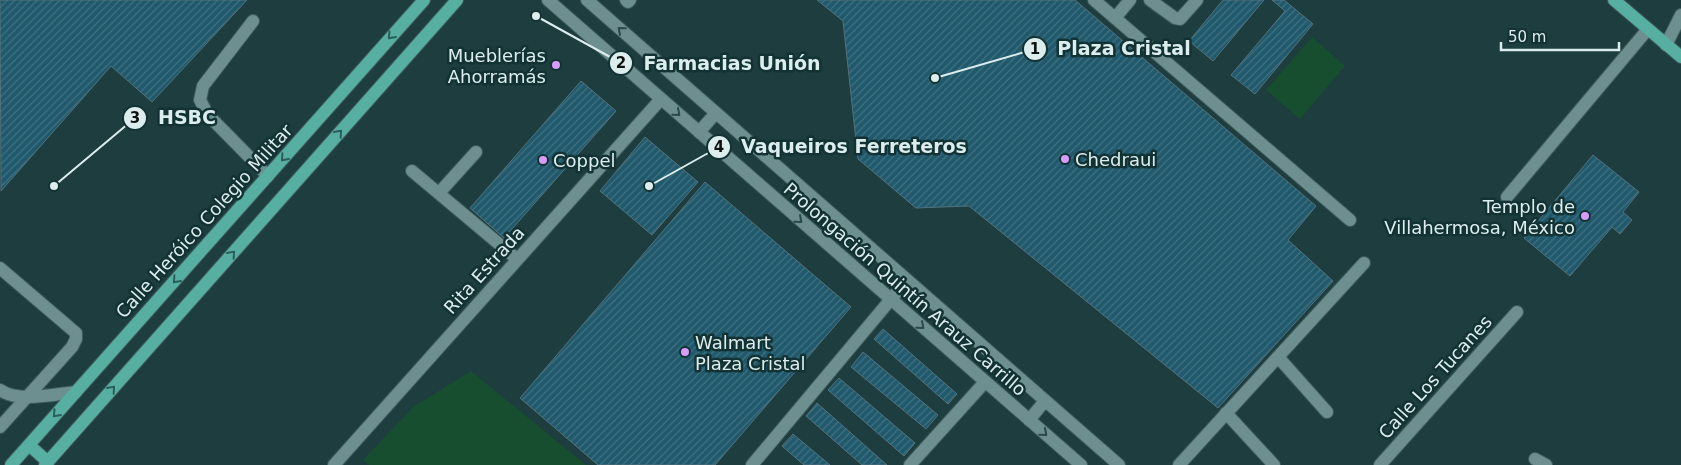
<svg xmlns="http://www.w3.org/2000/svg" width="1681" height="465" viewBox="0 0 1681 465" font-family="'DejaVu Sans',sans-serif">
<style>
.grass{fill:#174e2f}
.building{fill:url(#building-hatch);stroke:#54717c}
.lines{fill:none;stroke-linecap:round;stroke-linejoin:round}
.minor-casing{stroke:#405c5d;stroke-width:14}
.major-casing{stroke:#405c5d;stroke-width:14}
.minor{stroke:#6d8f90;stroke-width:12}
.major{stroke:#56afa1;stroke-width:12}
.oneway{stroke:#29494b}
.oneway2{stroke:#2a5e5a}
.poi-dot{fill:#d79bf9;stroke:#123234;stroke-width:2}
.labels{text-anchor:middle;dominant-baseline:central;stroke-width:5;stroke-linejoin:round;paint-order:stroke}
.poi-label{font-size:18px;fill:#dcedee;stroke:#123234;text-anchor:start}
.street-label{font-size:18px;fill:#dcedee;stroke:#123234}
.leader{fill:none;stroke:#dcedee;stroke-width:2}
.callout-dot{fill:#dcedee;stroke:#123234;stroke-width:2}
.mark-label{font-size:15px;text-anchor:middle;font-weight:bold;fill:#111}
.callout-label{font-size:19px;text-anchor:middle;font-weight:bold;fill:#dcedee;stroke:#123234;stroke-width:5;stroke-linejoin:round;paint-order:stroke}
</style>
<defs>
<pattern id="building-hatch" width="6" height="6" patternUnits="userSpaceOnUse" patternTransform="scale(1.25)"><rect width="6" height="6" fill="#20596c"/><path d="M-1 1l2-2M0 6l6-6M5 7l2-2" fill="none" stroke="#407181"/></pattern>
</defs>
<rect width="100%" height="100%" fill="#1d3d3e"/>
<g class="grass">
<path d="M1312 37 1345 66 1300 119 1266 90Z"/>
<path d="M471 371 586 465H369L363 460 413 407Z"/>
</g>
<g class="building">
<path d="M0 0H247L152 102 111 66 1 191Z"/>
<path d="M817 0H1075L1316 206 1288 240 1333 281 1218 408 969 206 916 208 858 159 843 21Z"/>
<path d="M1223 0H1264L1213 61 1189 41Z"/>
<path d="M1272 0H1284L1313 24 1255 94 1231 75 1285 11Z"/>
<path d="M581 81 616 111 504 238 470 208Z"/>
<path d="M645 137 698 182 652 235 600 191Z"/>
<path d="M1593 155 1639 192 1623 212 1632 220 1620 234 1612 227 1570 276 1524 238Z"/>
<path d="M705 182 851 307 715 465H598L520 398Z"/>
<path d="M883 329 957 394 948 404 874 339Z"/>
<path d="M863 352 938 415 926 429 851 367Z"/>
<path d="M839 378 915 443 904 456 828 390Z"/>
<path d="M817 403 887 465H862L806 416Z"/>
<path d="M793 434 830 465H804L782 446Z"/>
</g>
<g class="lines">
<g class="minor-casing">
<g id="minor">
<path d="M548 0 1081 465"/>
<path d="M587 0 1119 465"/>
<path d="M626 0 628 2 630 0"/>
<path d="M1094 0 1350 220"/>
<path d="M1150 0 1175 18 1180 19 1197 0"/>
<path d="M1115 18 1130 0"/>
<path d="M253 21 203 86 200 100 208 115 268 176"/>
<path d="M1666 45 1681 15"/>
<path d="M699 132 716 113"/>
<path d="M412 171 517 259"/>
<path d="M439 193 476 152"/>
<path d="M1507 197 1648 29"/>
<path d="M0 268 76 333V339L72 347 0 427"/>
<path d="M1278 357 1327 412"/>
<path d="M0 390C19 403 55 394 76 392"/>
<path d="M1226 413 1274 465"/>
<path d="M1029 420 1045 401"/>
<path d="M1535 459 1546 465"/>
<path d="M334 465 661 99"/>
<path d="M752 465 907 280"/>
<path d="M910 465 985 382"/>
<path d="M1179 465 1364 263"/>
<path d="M1380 465 1517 312"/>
</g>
</g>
<g class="major-casing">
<g id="major">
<path d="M1614 0 1681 57"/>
<path d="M29 445 48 462"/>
<path d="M11 465 424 0"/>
<path d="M45 465 457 0"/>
</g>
</g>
<use href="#minor" class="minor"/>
<use href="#major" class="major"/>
</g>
<defs><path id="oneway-chevron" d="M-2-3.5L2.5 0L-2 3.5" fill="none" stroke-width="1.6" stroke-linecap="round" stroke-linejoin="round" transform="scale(1.25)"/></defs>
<g class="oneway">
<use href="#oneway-chevron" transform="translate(621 30) rotate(-139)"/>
<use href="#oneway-chevron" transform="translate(677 113) rotate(41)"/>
<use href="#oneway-chevron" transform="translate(799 220) rotate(41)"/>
<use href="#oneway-chevron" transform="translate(921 326) rotate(41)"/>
<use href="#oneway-chevron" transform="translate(1044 433) rotate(41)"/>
</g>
<g class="oneway2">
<use href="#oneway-chevron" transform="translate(391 36) rotate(132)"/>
<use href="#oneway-chevron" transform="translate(339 133) rotate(-49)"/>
<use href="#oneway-chevron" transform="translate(284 158) rotate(132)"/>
<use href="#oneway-chevron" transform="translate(232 254) rotate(-49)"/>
<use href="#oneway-chevron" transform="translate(176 280) rotate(132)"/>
<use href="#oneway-chevron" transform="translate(112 389) rotate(-49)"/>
<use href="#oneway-chevron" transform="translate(56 414) rotate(132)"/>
</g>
<g class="poi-dot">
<circle cx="556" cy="65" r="5"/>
<circle cx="1065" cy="159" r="5"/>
<circle cx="543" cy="160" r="5"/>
<circle cx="1585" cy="216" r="5"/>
<circle cx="685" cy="352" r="5"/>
</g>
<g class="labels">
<g class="poi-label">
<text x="546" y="55" text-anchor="end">Mueblerías<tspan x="546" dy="21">Ahorramás</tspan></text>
<text x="1075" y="159">Chedraui</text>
<text x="553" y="160">Coppel</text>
<text x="1575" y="206" text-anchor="end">Templo de<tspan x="1575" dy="21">Villahermosa, México</tspan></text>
<text x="695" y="342">Walmart<tspan x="695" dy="21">Plaza Cristal</tspan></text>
</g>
<g class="street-label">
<text transform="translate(204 221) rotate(-48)">Calle Heróico Colegio Militar</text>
<text transform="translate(484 270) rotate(-48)">Rita Estrada</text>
<text transform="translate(905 289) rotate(41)">Prolongación Quintín Arauz Carrillo</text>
<text transform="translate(1435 377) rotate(-48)">Calle Los Tucanes</text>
</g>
</g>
<path class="leader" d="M935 78L1035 49M536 16L621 63M54 186L135 118M649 186L719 147"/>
<g class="callout-dot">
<circle cx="935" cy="78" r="5"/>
<circle cx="536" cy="16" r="5"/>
<circle cx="54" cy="186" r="5"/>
<circle cx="649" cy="186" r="5"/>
<circle cx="1035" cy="49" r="12"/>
<circle cx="621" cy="63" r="12"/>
<circle cx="135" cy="118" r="12"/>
<circle cx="719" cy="147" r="12"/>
</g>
<g class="mark-label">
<text x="1035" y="54">1</text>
<text x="621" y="68">2</text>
<text x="135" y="123">3</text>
<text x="719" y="152">4</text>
</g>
<g class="callout-label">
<text x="1124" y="55">Plaza Cristal</text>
<text x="732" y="70">Farmacias Unión</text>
<text x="187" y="124">HSBC</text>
<text x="854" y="153">Vaqueiros Ferreteros</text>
</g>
<path d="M1501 42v8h118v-8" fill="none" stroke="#dcedee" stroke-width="2.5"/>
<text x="1508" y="42" font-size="15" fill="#dcedee" stroke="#123234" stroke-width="4" paint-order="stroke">50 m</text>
</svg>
